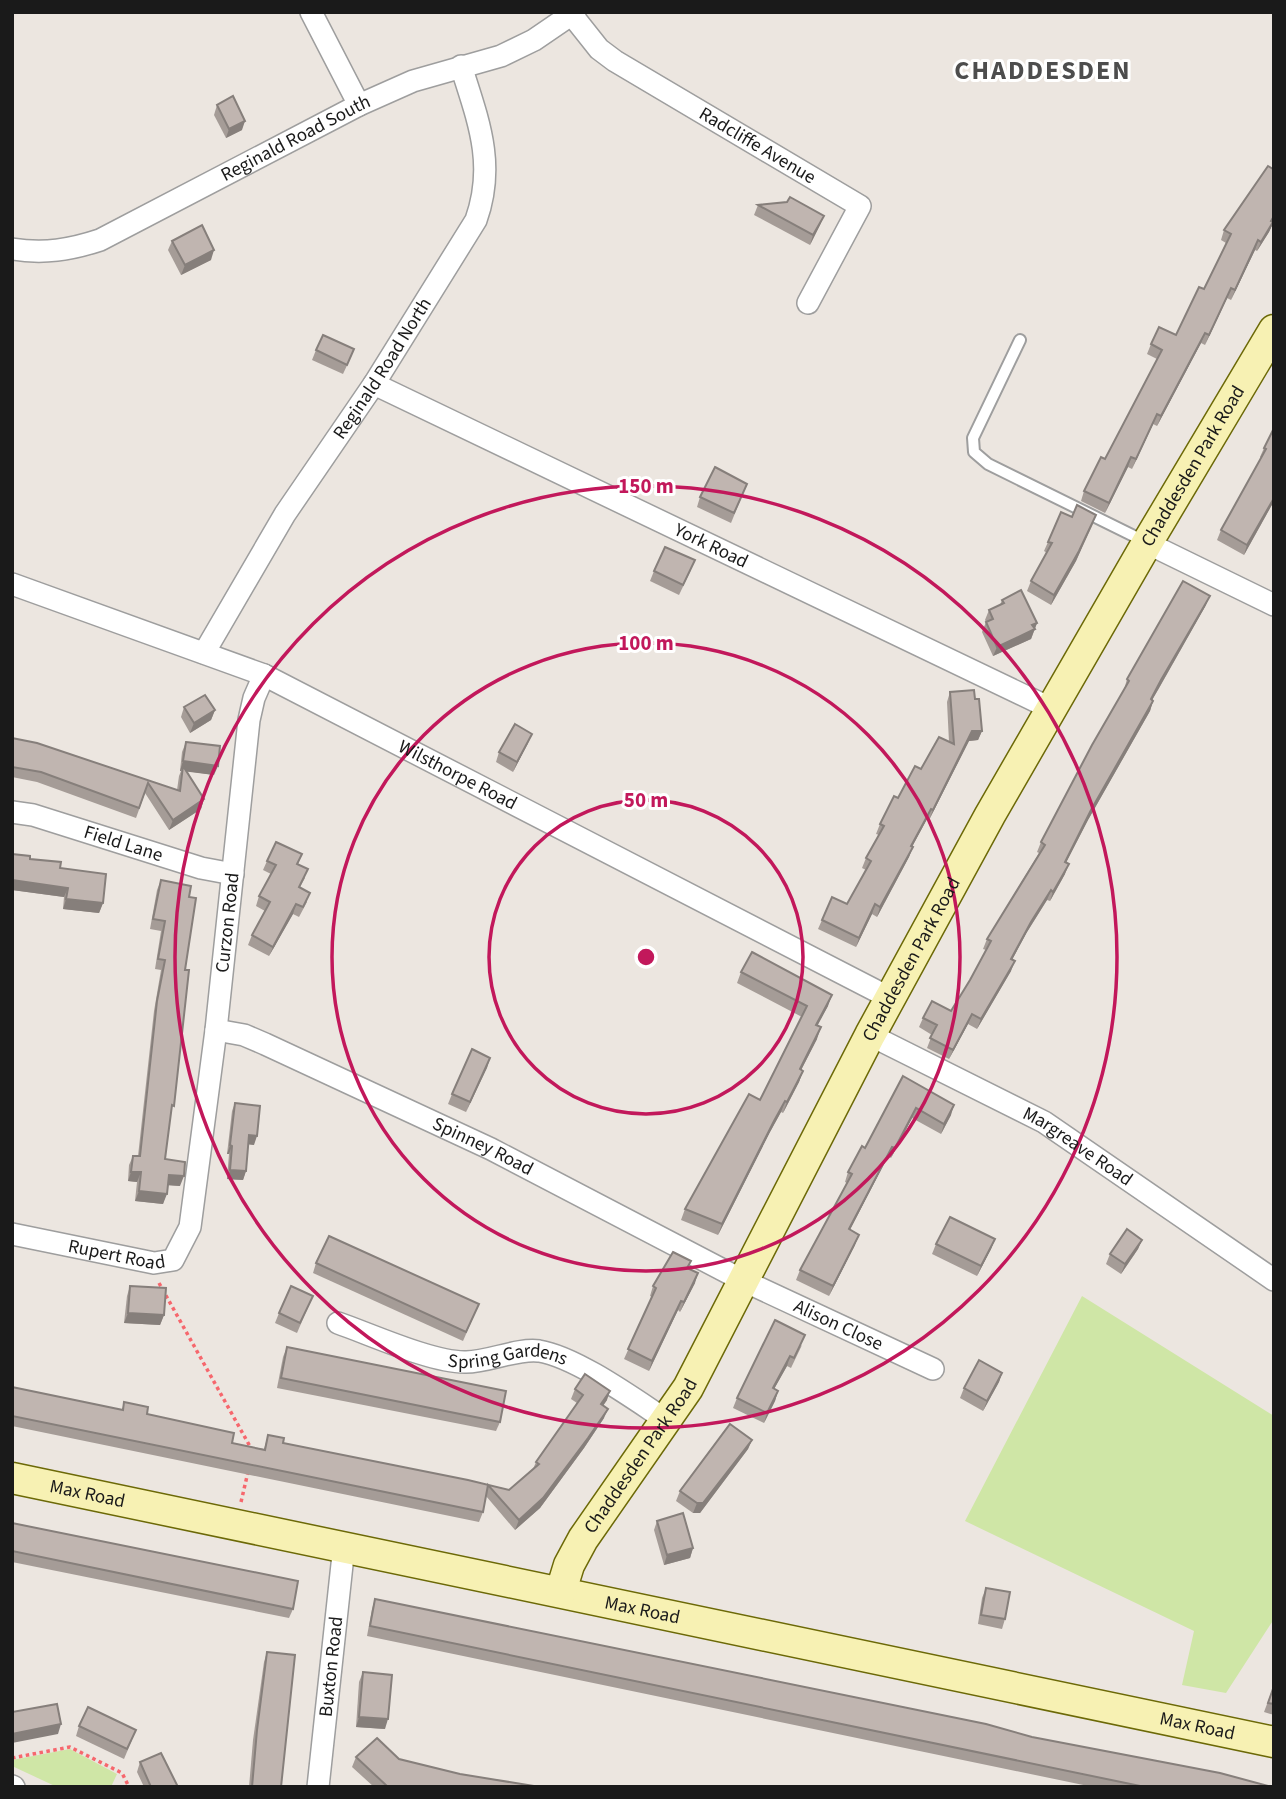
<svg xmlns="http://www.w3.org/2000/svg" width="1286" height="1799" viewBox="0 0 1286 1799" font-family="'Source Sans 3',sans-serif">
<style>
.grass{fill:#cfe6a6}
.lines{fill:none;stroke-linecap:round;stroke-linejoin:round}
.lane-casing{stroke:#9e9e9e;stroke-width:14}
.street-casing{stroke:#9e9e9e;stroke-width:24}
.secondary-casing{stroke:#6c6907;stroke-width:33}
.path{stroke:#f6676d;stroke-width:3.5;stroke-dasharray:3.5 3.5;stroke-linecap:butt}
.lane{stroke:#fff;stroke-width:10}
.street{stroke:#fff;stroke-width:21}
.secondary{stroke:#f7f1b3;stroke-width:30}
.wall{fill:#a59c97}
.shaded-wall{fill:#867f7b}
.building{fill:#c0b5b0;stroke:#867f7b;stroke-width:2}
.ring{fill:none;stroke:#c2185b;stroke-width:3.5}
.labels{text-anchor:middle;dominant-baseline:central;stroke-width:6;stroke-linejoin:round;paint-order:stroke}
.street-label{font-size:19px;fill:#1a1a1a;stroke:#fff}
.district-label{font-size:26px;font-weight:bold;letter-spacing:2px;fill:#4d4d4d;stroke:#fff}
.centre{fill:#c2185b;stroke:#fff;stroke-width:3.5}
.ring-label{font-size:21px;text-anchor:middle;font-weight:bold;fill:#c2185b;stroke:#fff;stroke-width:6;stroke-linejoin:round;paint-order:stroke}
</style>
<rect width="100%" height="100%" fill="#ece6e0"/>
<g class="grass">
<path d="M1082 1296 1274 1416V1619L1226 1693 1182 1685 1194 1631 965 1521Z"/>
<path d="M70 1749 117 1774 111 1787H57L12 1766V1760Z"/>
</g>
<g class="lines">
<g class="lane-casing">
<path id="lane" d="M1020 340 973 438 974 452 988 464 1144 541"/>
</g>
<g class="street-casing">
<g id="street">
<path d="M311 12 359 105"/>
<path id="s1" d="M572 15 599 49 615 61 860 206 808 303"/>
<path id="s2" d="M12 249C44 254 70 250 100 240L359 105 413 81 501 56 534 40 575 12"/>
<path id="s3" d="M374 384 1050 708"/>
<path d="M1147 543 1274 605"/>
<path id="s4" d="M12 584 264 675 890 998"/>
<path id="s5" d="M204 653 285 514 374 384 476 220C496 164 478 120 461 66"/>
<path id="s6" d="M12 812 33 815 201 868 233 874"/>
<path id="s7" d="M216 1030 244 1035 265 1044 491 1149 742 1280 933 1369"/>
<path id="s8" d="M870 1035 1044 1122 1274 1280"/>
<path id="s9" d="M12 1234 154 1263 173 1260 190 1227 216 1030 249 720 254 698 264 675"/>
<path id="s10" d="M338 1323C370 1334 433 1363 466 1362 489 1362 517 1348 539 1351 576 1357 634 1399 666 1420"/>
<path d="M12 1786 14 1787"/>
<path id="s11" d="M318 1787 344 1546"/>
</g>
</g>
<g class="secondary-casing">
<g id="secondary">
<path id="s12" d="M12 1478 1274 1742"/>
<path id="s13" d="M561 1591 569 1565 583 1539 688 1388 870 1035 990 815 1147 543 1274 330"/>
</g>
</g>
<g class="path">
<path d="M159 1283 252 1450"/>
<path d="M241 1502 248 1472"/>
<path d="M12 1758 70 1747 122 1773 129 1787"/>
</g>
<use href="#lane" class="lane"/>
<use href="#street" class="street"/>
<use href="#secondary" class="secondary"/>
</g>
<g class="wall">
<path d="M217 105 242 130 226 138 214 115Z"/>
<path d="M1274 167V221L1269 232 1257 251 1255 250 1231 300 1227 298 1205 345 1201 343 1157 426 1153 424 1132 469 1128 467 1105 513 1081 501 1084 491 1105 459 1157 359 1147 354 1151 344 1176 335 1204 289 1226 243 1221 240 1224 230Z"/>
<path d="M787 202 824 216 820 225 810 245 754 215 758 205Z"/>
<path d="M172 241 211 260 181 275 168 250Z"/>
<path d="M316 350 350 359 343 374 312 360Z"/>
<path d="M1274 428V501L1244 555 1217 540 1221 530 1261 458 1260 457 1264 448Z"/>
<path d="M747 484 731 523 697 507 700 497Z"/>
<path d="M1072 517 1093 524 1076 561 1051 605 1027 591 1031 581 1047 553 1044 551 1048 542Z"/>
<path d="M691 570 679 595 650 581 654 571Z"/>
<path d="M1002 600 1037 623 1031 639 993 656 982 632 986 622 985 620 989 610 1000 605Z"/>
<path d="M1206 605 1158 690 1152 700 1153 701 1150 711 1088 820 1066 863 1065 874 1050 901 1047 900 1027 932 1012 960 1011 971 977 1029 968 1024 949 1059 927 1048 932 1035 919 1027 923 1018 951 1011 970 980 986 950 983 949 987 939 1039 853 1037 852 1041 842 1124 690 1127 679Z"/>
<path d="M950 692 975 699 982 731 978 740 969 741 929 820 927 819 912 847 909 857 877 917 872 914 856 947 818 929 822 920 847 904 866 870 862 868 866 858 879 835 876 834 880 824 898 798 921 769 949 742 947 702Z"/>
<path d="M184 707 215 710 211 720 190 733 181 717Z"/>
<path d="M12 738 177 790 179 776 181 771H180L182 752 186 742 214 775 186 771 204 799 201 809 169 830 145 793 136 818 37 782 12 777Z"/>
<path d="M528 743 513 772 496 762 499 752Z"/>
<path d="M12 854 60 868 103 903 99 913 63 909 64 897 12 890Z"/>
<path d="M302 854 298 864 305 878 300 887 307 902 299 917 293 914 269 956 248 945 252 935 265 911 256 906 259 896 271 874 263 870 267 861Z"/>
<path d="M161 880 189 897 185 970 165 1159 180 1186 168 1185 163 1204 135 1201 137 1182 128 1181 129 1165 133 1156H138L154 1011 161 970 155 969 161 931 150 929 157 890Z"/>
<path d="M741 972 828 1006 817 1025V1039L801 1070 803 1071 799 1082 783 1113 781 1112 770 1132 718 1235 681 1220 685 1209 760 1100 802 1017 737 983Z"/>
<path d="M490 1058 466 1112 448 1104 452 1094Z"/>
<path d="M903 1076 951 1115 941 1134 912 1118 891 1158 888 1156 850 1230 855 1245 829 1296 796 1280 800 1270 847 1183 845 1182 848 1172 865 1148Z"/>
<path d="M235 1103 254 1145 248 1144 246 1171 243 1180 227 1179 229 1154H227L232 1111Z"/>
<path d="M995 1239 991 1249 977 1276 932 1254 936 1244Z"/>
<path d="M1142 1240 1138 1249 1121 1274 1106 1264 1110 1254Z"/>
<path d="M316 1263 479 1304 463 1341 313 1273Z"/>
<path d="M688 1268 695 1283 680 1312 678 1310 649 1371 624 1359 652 1297 650 1296 653 1286Z"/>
<path d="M130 1286 164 1315 160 1325 124 1323 127 1296Z"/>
<path d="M309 1305 297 1333 275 1323 279 1313Z"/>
<path d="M802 1345 791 1368 787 1366 774 1389 778 1391 775 1401 764 1423 733 1408 737 1398Z"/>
<path d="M287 1347 500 1422 496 1431 277 1388 283 1357Z"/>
<path d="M1002 1373 999 1382 983 1411 960 1398 964 1388Z"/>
<path d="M12 1387 122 1410 124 1402 147 1414 232 1443 264 1449 268 1435 283 1443 509 1490 533 1469 536 1462 577 1403 571 1399 575 1389 607 1400 603 1406 604 1418 584 1448 540 1508 515 1530 486 1496 483 1512 479 1522 12 1426Z"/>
<path d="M752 1440 748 1449 700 1513H693L676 1501 680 1491Z"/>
<path d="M657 1521 693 1548 690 1558 664 1565 654 1530Z"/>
<path d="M12 1523 293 1609 289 1618 12 1562Z"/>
<path d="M986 1588 1005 1619 1002 1629 978 1624 982 1598Z"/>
<path d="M375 1599 1032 1737 1272 1787H1093L367 1636 372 1609Z"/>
<path d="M267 1652 281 1787H249L253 1740 264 1662Z"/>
<path d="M363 1672 385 1729 356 1727 359 1682Z"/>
<path d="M1274 1685V1715L1264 1712Z"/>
<path d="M79 1726 132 1740 124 1759 76 1736Z"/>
<path d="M356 1757 399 1759 460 1774 540 1787H374L352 1767Z"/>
<path d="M140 1762 178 1787H144L137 1772Z"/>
</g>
<g class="shaded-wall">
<path d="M245 121 242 130 226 138 229 129Z"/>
<path d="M824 216 820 225 810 245 813 235Z"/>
<path d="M1274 216V221L1269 232 1257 251 1261 242Z"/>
<path d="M1258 240 1255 250 1231 300 1235 290Z"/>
<path d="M214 250 211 260 181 275 185 265Z"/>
<path d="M1231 288 1227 298 1205 345 1209 335Z"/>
<path d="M1205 333 1201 343 1157 426 1161 416Z"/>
<path d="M1157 414 1153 424 1132 469 1136 459Z"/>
<path d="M1131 457 1128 467 1105 513 1109 503Z"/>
<path d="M1274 498V501L1244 555 1247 545Z"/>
<path d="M1096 515 1076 561 1051 605 1054 595Z"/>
<path d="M1210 596 1206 605 1147 709 1151 699Z"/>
<path d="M1037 623 1031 639 993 656 997 647Z"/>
<path d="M1153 701 1150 711 1088 820 1061 872 1065 862 1091 810Z"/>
<path d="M215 710 211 720 190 733 194 723Z"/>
<path d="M972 731H982L978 740 969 741 929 820 933 810Z"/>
<path d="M532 734 528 743 513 772 517 762Z"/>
<path d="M183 761 218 766 214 775 182 771 183 766 181 771H180Z"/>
<path d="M204 799 201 809 169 830 173 820Z"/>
<path d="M931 809 927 819 907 856 911 846Z"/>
<path d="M913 847 909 857 877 917 880 907Z"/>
<path d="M1069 864 1065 874 1050 901 1053 892Z"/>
<path d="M12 880 68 888 64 897 12 890Z"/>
<path d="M1051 890 1047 900 1027 932 1007 969 1011 959 1031 922Z"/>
<path d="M66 899 103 903 99 913 63 909Z"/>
<path d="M296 904 293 914 269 956 273 947Z"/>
<path d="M875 904 872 914 856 947 859 938Z"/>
<path d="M1015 961 1011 971 977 1029 981 1019Z"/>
<path d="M832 995 828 1006 812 1036 816 1025Z"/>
<path d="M972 1014 968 1024 949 1059 953 1050Z"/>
<path d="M821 1027 817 1039 796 1080 800 1069Z"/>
<path d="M490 1058 487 1068 466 1112 470 1102Z"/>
<path d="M803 1071 799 1082 783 1113 787 1102Z"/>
<path d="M785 1101 781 1112 770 1132 718 1235 722 1224 774 1121Z"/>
<path d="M954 1105 951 1115 941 1134 944 1124Z"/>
<path d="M916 1108 912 1118 891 1158 895 1148Z"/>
<path d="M249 1135 257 1136 254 1145 246 1144Z"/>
<path d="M230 1145 232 1146 229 1154H227Z"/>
<path d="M892 1147 888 1156 845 1239 849 1229Z"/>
<path d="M230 1170 246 1171 243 1180 227 1179Z"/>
<path d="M131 1172H141L137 1182 128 1181Z"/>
<path d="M169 1175 184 1176 180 1186 165 1185Z"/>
<path d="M139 1191 167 1194 163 1204 135 1201Z"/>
<path d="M859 1235 855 1245 829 1296 833 1286Z"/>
<path d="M995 1239 991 1249 977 1276 981 1266Z"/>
<path d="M1142 1240 1138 1249 1121 1274 1125 1264Z"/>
<path d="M698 1273 695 1283 680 1312 684 1302Z"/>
<path d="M681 1301 678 1310 649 1371 652 1361Z"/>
<path d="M128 1313 164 1315 160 1325 124 1323Z"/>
<path d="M790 1356 787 1366 769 1398 773 1388Z"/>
<path d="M1002 1373 999 1382 983 1411 987 1401Z"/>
<path d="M610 1391 607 1400 597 1414 601 1404Z"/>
<path d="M778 1391 775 1401 764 1423 767 1413Z"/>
<path d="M608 1409 604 1418 584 1448 540 1508 515 1530 519 1520Z"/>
<path d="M752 1440 748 1449 700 1513H693L697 1503Z"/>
<path d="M693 1548 690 1558 664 1565 667 1555Z"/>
<path d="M359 1717 388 1719 385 1729 356 1727Z"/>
<path d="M61 1724 58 1734 12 1743V1734Z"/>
</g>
<g class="building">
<path d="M233 96 245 121 229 129 217 105Z"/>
<path d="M1268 166 1273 169 1274 167V216L1271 221 1273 222 1261 242 1258 240 1235 290 1231 288 1209 335 1205 333 1161 416 1157 414 1136 459 1131 457 1109 503 1084 491 1101 457 1105 459 1162 350 1151 344 1159 327 1176 335 1199 287 1204 289 1231 234 1224 230Z"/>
<path d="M790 197 824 216 813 235 758 205 787 202Z"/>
<path d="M202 225 214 250 185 265 172 241Z"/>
<path d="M323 335 354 349 347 365 316 350Z"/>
<path d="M1274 428V498L1247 545 1221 530 1266 449 1264 448Z"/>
<path d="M715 467 747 484 734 513 700 497Z"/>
<path d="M1077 505 1096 515 1079 551 1054 595 1031 581 1052 543 1048 542 1061 512 1072 517Z"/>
<path d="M665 547 695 560 683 585 654 571Z"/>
<path d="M1183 581 1210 596 1161 680 1151 699 1153 701 1091 810 1065 862 1069 864 1053 892 1051 890 1031 922 1011 959 1015 961 981 1019 972 1014 953 1050 930 1038 937 1025 923 1018 932 1001 951 1011 970 980 991 941 987 939 1045 845 1041 842 1092 745 1129 681 1127 679Z"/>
<path d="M1021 590 1037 623 1032 625 1035 629 997 647 986 622 993 619 989 610 1004 603 1002 600Z"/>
<path d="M974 690 975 699H979L982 731H972L933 810 931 809 911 846 913 847 880 907 875 904 859 938 822 920 832 897 847 904 871 861 866 858 884 826 880 824 894 796 898 798 915 766 921 769 939 737 954 744 950 692Z"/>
<path d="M205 695 215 710 194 723 184 707Z"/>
<path d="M515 724 532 734 517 762 499 752Z"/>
<path d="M12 738 37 743 180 791 183 766 204 799 173 820 148 783 139 808 41 772 12 767Z"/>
<path d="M186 742 220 746 218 766 183 761Z"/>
<path d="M276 842 302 854 297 864 308 869 299 887 310 893 303 907 296 904 273 947 252 935 270 902 259 896 276 865 267 861Z"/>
<path d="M12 854 30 856V859L61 862 60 868 106 874 103 903 66 899 68 888 12 880Z"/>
<path d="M161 880 191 886 189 897 196 898 185 970H189L174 1106 172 1105 165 1159 185 1162 184 1176 169 1175 167 1194 139 1191 141 1172H131L133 1156H140L157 1001 165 960 158 959 165 921 153 919Z"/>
<path d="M752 952 832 995 816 1025 821 1027 800 1069 803 1071 787 1102 785 1101 774 1121 722 1224 685 1209 749 1094 760 1100 807 1006 741 972Z"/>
<path d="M472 1049 490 1058 470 1102 452 1094Z"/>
<path d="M903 1076 954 1105 944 1124 916 1108 895 1148 892 1147 849 1229 859 1235 833 1286 800 1270 852 1174 848 1172 862 1146 865 1148Z"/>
<path d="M235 1103 260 1106 257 1136 249 1135 246 1171 230 1170 232 1146 230 1145Z"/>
<path d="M950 1217 995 1239 981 1266 936 1244Z"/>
<path d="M1127 1229 1142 1240 1125 1264 1110 1254Z"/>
<path d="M329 1236 479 1304 466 1332 316 1263Z"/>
<path d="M673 1252 691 1261 687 1268 698 1273 684 1302 681 1301 652 1361 628 1349 656 1288 653 1286Z"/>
<path d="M130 1286 166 1288 164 1315 128 1313Z"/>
<path d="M291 1286 313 1296 300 1323 279 1313Z"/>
<path d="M775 1320 805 1335 794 1358 790 1356 773 1388 778 1391 767 1413 737 1398Z"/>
<path d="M287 1347 506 1391 500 1422 281 1378Z"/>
<path d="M979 1360 1002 1373 987 1401 964 1388Z"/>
<path d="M585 1374 610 1391 601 1404 608 1409 588 1438 543 1498 519 1520 488 1485 483 1512 12 1416V1387L123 1410 124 1402 148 1407 147 1414 234 1433 232 1443 265 1450 268 1435 284 1438 283 1443 468 1480 509 1490 539 1464 536 1462 583 1395 575 1389Z"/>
<path d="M730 1424 752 1440 703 1503H697L680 1491Z"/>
<path d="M683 1513 693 1548 667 1555 657 1521Z"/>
<path d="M12 1523 298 1581 293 1609 12 1551Z"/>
<path d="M986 1588 1010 1592 1005 1619 981 1615Z"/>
<path d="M375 1599 986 1724 1032 1737 1220 1773 1272 1787H1145L370 1626Z"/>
<path d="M267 1652 295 1655 281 1787H252L257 1730Z"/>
<path d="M363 1672 392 1675 388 1719 359 1717Z"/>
<path d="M1274 1686V1704L1268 1703Z"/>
<path d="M57 1704 61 1724 12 1734V1712Z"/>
<path d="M88 1707 136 1730 127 1749 79 1726Z"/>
<path d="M377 1738 399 1759 460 1774 540 1787H388L356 1757Z"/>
<path d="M161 1753 178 1787H151L140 1762Z"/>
</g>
<g class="ring">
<circle cx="646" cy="957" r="157"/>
<circle cx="646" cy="957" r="314"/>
<circle cx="646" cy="957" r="471"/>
</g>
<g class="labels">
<g class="street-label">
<text stroke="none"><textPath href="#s2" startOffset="310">Reginald Road South</textPath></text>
<text stroke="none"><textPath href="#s1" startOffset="229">Radcliffe Avenue</textPath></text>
<text stroke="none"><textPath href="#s5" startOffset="336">Reginald Road North</textPath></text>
<text stroke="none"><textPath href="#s13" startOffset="1292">Chaddesden Park Road</textPath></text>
<text stroke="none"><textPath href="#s3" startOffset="374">York Road</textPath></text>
<text stroke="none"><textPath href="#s4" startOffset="486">Wilsthorpe Road</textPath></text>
<text stroke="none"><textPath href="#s6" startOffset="116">Field Lane</textPath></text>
<text stroke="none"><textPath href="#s9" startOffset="508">Curzon Road</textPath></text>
<text stroke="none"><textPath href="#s13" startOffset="724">Chaddesden Park Road</textPath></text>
<text stroke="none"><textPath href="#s7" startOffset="292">Spinney Road</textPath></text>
<text stroke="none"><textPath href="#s8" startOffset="236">Margreave Road</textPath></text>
<text stroke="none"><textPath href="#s9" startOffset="107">Rupert Road</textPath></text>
<text stroke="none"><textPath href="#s7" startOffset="690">Alison Close</textPath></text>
<text stroke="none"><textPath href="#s10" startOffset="177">Spring Gardens</textPath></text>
<text stroke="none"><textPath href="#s13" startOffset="158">Chaddesden Park Road</textPath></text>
<text stroke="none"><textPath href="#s12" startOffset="77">Max Road</textPath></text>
<text stroke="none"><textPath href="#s12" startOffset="644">Max Road</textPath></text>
<text stroke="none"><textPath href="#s11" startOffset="121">Buxton Road</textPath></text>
<text stroke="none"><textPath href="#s12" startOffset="1211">Max Road</textPath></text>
</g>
<g class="district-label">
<text x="1043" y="70">CHADDESDEN</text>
</g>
</g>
<circle cx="646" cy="957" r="10" class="centre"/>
<g class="ring-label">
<text x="646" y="493">150 m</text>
<text x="646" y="650">100 m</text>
<text x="646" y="807">50 m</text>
</g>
<rect width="1286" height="1799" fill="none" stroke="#1a1a1a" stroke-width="28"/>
</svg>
